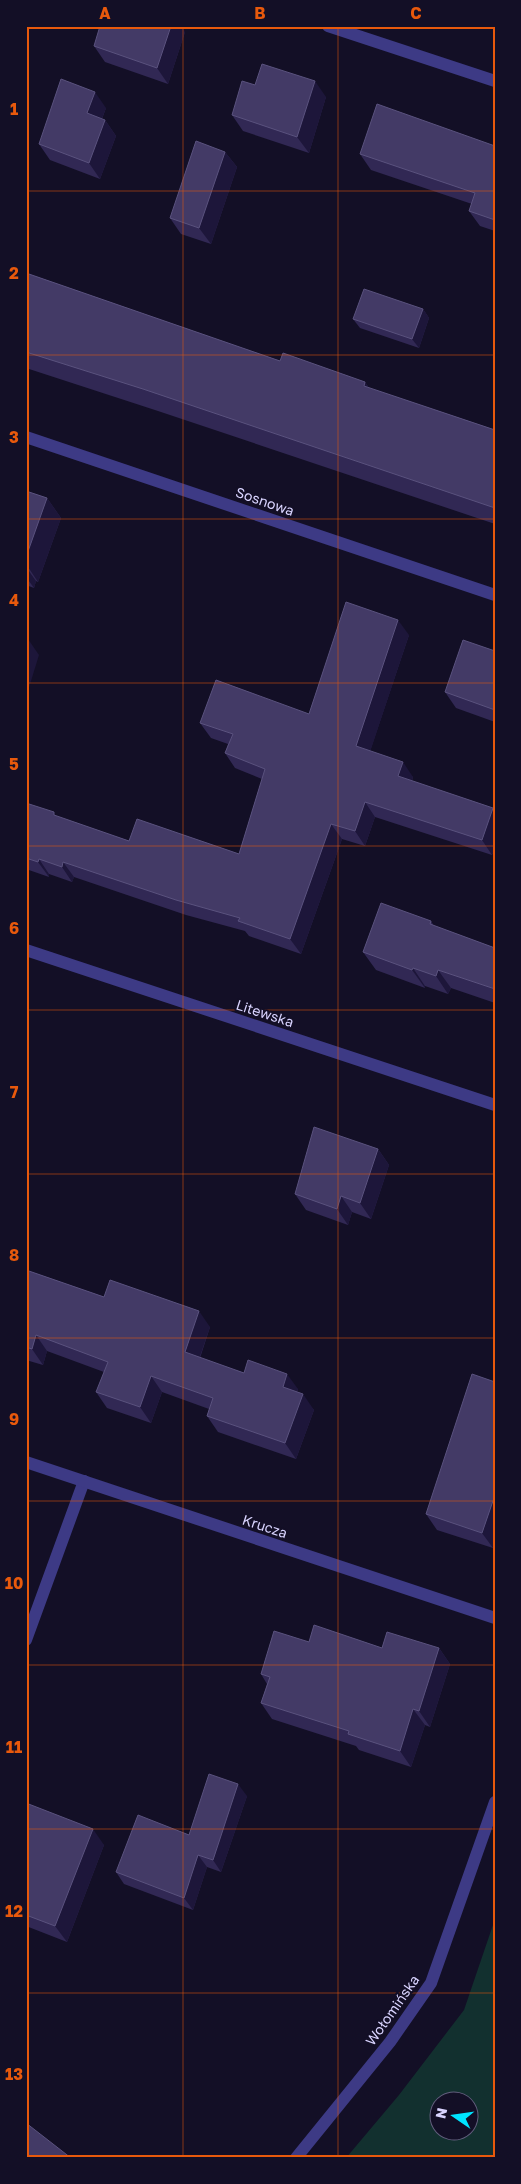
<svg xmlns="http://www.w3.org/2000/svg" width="521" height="2184" viewBox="0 0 521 2184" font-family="'Golos Text',sans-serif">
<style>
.green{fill:#12302f;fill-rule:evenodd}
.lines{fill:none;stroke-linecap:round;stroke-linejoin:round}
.lane{stroke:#3d3a85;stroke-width:12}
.street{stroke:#3d3a85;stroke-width:12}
.wall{fill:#312854}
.shaded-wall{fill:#1d163a}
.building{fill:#433a66;stroke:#5a527e}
.grid{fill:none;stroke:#e8590c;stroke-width:1;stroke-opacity:0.55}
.labels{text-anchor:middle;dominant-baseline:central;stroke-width:4;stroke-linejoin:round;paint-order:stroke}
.street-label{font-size:14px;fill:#d9d4ff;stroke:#130f26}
.neatline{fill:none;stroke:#e8590c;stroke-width:2}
.grid-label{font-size:16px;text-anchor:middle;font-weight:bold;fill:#e8590c}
</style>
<rect width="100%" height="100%" fill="#130f26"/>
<path class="green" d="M495 1919V2158H346L399 2095 464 2010ZM438 2102H468V2132H438Z"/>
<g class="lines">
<path class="lane" d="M26 1640 84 1481"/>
<g class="street">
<path d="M328 26 495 81"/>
<path d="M26 437 495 595"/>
<path d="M26 950 495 1105"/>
<path d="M26 1462 495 1618"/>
<path d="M296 2158 390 2042 431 1983 495 1802"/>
</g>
</g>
<g class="wall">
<path d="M185 32 168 84 105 62 94 46Z"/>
<path d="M255 85 326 97 309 153 243 131 232 115Z"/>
<path d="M106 108 102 119 105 120 116 136 100 179 50 160 39 144Z"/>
<path d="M495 146V231L480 226 469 211 472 204 371 170 360 154Z"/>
<path d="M225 152 237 167 211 244 181 234 170 218Z"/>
<path d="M26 273 280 361 365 382 369 388 495 430V524L158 411 26 368Z"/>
<path d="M423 309 429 318 419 348 360 328 353 319Z"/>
<path d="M26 491 47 498 61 518 38 582 36 581 34 588 26 585Z"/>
<path d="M409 635 370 751 413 777 412 781 495 810V848L492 855 375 817 365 846 342 839 301 954 249 936 245 931 186 915 74 877 72 882 49 874V877L26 869V803L58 817 129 841 239 854 262 779 235 768 225 753 228 744 211 738 200 723 309 714Z"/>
<path d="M495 651V722L456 708 445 692Z"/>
<path d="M431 921 434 926 495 948V1003L451 988 448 994 425 986V988L376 970 363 952Z"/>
<path d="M378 1149 389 1165 371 1219 352 1212 348 1225 306 1210 295 1194Z"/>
<path d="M26 1270 104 1297 210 1327 200 1358 244 1373 298 1389 297 1392 314 1410 296 1459 218 1432 207 1416 209 1409 162 1392 151 1423 107 1408 96 1392 104 1372 47 1351 43 1365 26 1360Z"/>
<path d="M495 1382V1544L493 1548 437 1530 426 1514Z"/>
<path d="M309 1642 382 1648H439L450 1664 430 1727 425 1725 411 1767 359 1750 356 1746 272 1719 261 1703 267 1684 261 1674Z"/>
<path d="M247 1796 221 1872 207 1867 193 1910 124 1884 116 1872 189 1835Z"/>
<path d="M26 1803 104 1845 67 1942 26 1926Z"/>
</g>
<g class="shaded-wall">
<path d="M171 26H182L185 32 168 84 157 68Z"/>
<path d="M315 81 326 97 309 153 297 137Z"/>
<path d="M95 92 106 108 98 129 87 113Z"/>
<path d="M105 120 116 136 100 179 89 163Z"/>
<path d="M225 152 237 167 211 244 199 228Z"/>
<path d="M423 309 429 318 419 348 412 339Z"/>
<path d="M365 382 380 403 364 386Z"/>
<path d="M47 498 61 518 38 582 26 564V557Z"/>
<path d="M26 567 36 581 34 588 26 577Z"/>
<path d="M398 620 409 635 367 761 356 746Z"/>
<path d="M28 639 39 655 27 694 26 693V646Z"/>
<path d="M403 762 413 777 409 791 398 776Z"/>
<path d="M365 802 375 817 365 846 355 831Z"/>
<path d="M493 808 495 810V848L492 855 482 840Z"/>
<path d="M331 824 342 839 301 954 290 939Z"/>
<path d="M39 859 49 874V877L38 862Z"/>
<path d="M63 862 74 877 72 882 62 867Z"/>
<path d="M413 968 425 986V988L412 970Z"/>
<path d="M438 970 451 988 448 994 436 976Z"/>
<path d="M378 1149 389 1165 371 1219 360 1203Z"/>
<path d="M341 1196 352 1212 348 1225 337 1209Z"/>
<path d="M199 1311 210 1327 196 1368 185 1352Z"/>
<path d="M36 1335 47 1351 43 1365 32 1349Z"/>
<path d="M287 1374 298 1389 294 1403 283 1387Z"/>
<path d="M151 1376 162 1392 151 1423 140 1407Z"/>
<path d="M303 1394 314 1410 296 1459 285 1443Z"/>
<path d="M495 1495V1544L493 1548 482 1533Z"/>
<path d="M439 1648 450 1664 430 1727 419 1711Z"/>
<path d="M413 1709 425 1725 411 1767 400 1751Z"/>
<path d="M238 1784 247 1796 221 1872 213 1860Z"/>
<path d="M93 1829 104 1845 67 1942 55 1926Z"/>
<path d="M198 1855 207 1867 193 1910 184 1898Z"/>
</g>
<g class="building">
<path d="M100 26H171L157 68 94 46Z"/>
<path d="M262 64 315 81 297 137 232 115 242 81 255 85Z"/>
<path d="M61 79 95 92 87 113 105 120 89 163 39 144Z"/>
<path d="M377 104 495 146V220L469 211 475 193 360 154Z"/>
<path d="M196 141 225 152 199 228 170 218Z"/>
<path d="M26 273 280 361 283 353 365 382 364 386 495 430V508L143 389 26 352Z"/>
<path d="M364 289 423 309 412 339 353 319Z"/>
<path d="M26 491 47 498 26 557Z"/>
<path d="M346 602 398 620 356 746 403 762 398 776 493 808 482 840 365 802 355 831 331 824 290 939 238 921 240 918 176 900 63 862 62 867 39 859 38 862 26 858V803L54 812V815L129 841 137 819 239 854 265 769 225 753 233 734 200 723 216 680 309 714Z"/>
<path d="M463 640 495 651V710L445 692Z"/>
<path d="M381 903 431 921 430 924 495 948V989L438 970 436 976 413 968 412 970 363 952Z"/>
<path d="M314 1127 378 1149 360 1203 341 1196 337 1209 295 1194Z"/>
<path d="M26 1270 104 1297 110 1280 199 1311 185 1352 244 1373 248 1360 287 1374 283 1387 303 1394 285 1443 207 1416 213 1398 151 1376 140 1407 96 1392 108 1362 36 1335 32 1349 26 1347Z"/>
<path d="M472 1374 495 1382V1495L482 1533 426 1514Z"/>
<path d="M314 1625 382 1648 387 1632 439 1648 419 1711 413 1709 400 1751 348 1734 349 1731 261 1703 270 1677 261 1674 274 1631 309 1642Z"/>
<path d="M209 1774 238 1784 213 1860 198 1855 184 1898 116 1872 138 1815 189 1835Z"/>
<path d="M26 1803 93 1829 55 1926 26 1915Z"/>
<path d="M26 2123 71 2158H26Z"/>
</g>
<path class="grid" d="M183 26V2158M338 26V2158M26 191H495M26 355H495M26 519H495M26 683H495M26 846H495M26 1010H495M26 1174H495M26 1338H495M26 1501H495M26 1665H495M26 1829H495M26 1993H495"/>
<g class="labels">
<g class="street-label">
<text transform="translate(265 501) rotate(19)">Sosnowa</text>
<text transform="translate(265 1013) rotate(18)">Litewska</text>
<text transform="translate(265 1526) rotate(18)">Krucza</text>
<text transform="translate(392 2010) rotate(-55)">Wołomińska</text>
</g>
</g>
<rect width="521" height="2184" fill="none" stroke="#130f26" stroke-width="55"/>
<g transform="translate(454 2116) rotate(283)"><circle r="24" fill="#130f26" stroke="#625e7d"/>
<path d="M0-4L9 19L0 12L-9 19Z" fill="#00e5ff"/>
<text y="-8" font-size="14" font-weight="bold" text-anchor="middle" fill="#d9d4ff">N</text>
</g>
<rect x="28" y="28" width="466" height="2128" class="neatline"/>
<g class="grid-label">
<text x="105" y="19">A</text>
<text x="260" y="19">B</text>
<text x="416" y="19">C</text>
<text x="14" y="115">1</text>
<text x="14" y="279">2</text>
<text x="14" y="443">3</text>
<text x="14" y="606">4</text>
<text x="14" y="770">5</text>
<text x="14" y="934">6</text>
<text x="14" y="1098">7</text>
<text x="14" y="1261">8</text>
<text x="14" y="1425">9</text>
<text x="14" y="1589">10</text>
<text x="14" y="1753">11</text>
<text x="14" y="1917">12</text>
<text x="14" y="2080">13</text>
</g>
</svg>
